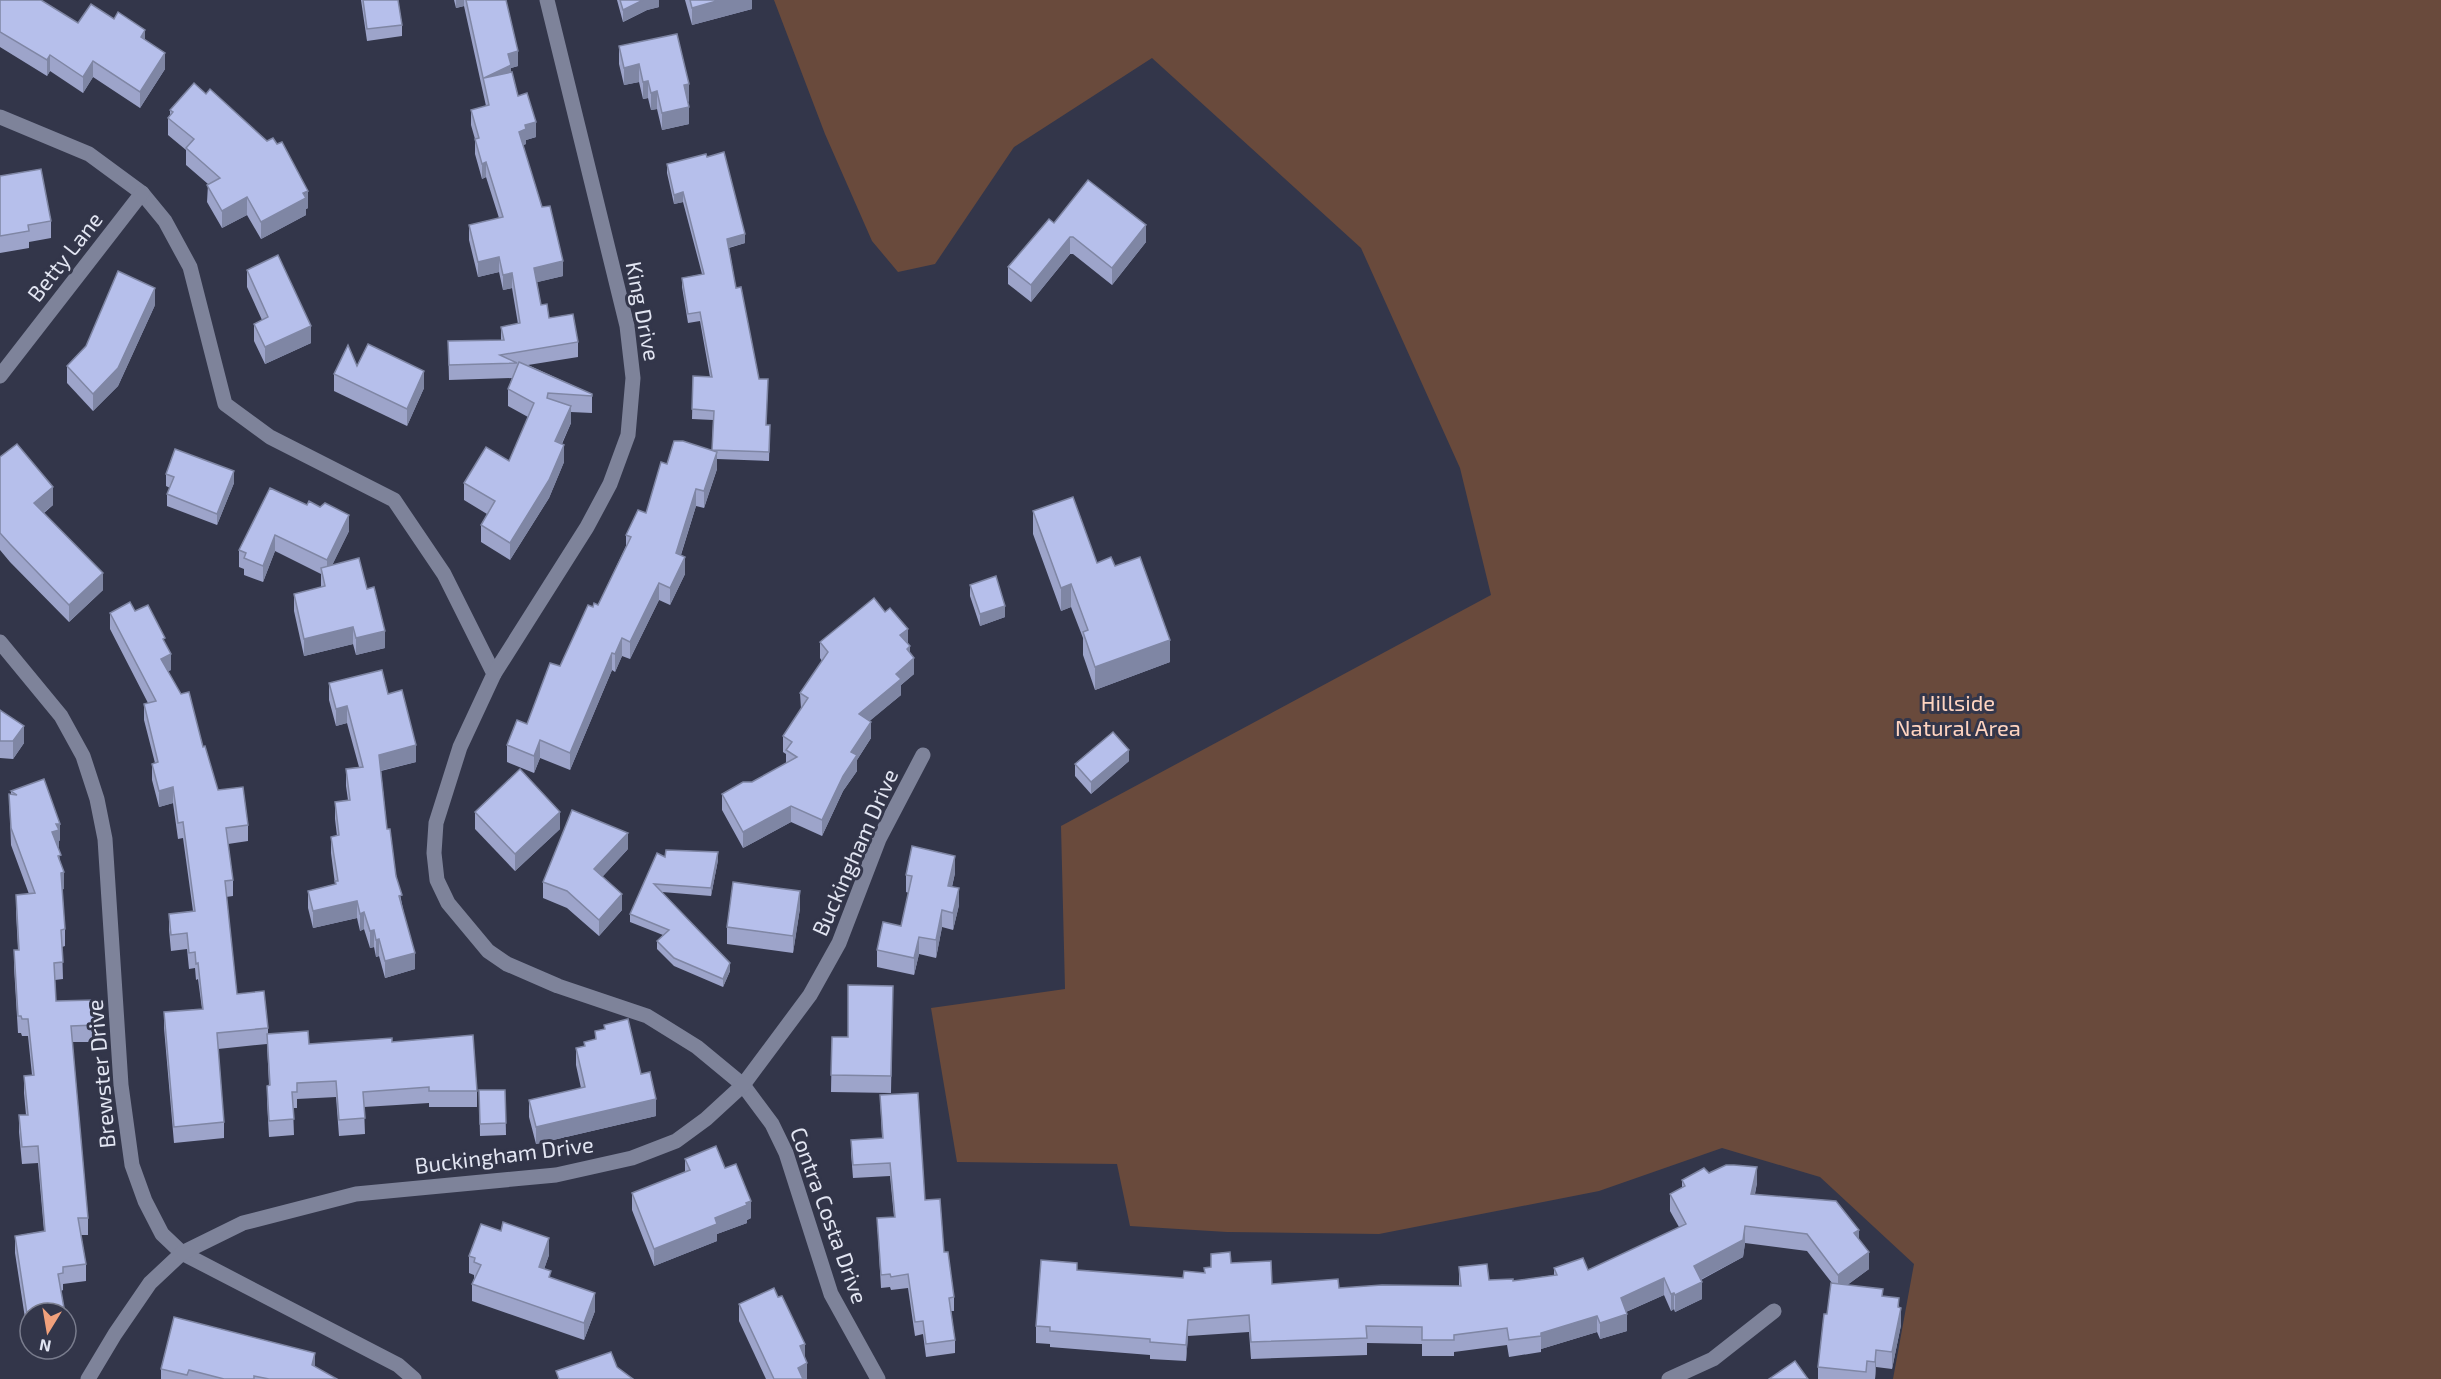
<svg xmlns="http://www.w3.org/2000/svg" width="2441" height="1379" viewBox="0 0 2441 1379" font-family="'Exo 2',sans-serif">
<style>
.green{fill:#694a3c}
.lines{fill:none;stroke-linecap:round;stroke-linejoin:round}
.minor{stroke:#7e839a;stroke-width:15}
.wall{fill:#9da4ca}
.shaded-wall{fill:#7f86a4}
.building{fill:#b6bfeb;stroke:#7f86a4;stroke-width:1.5}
.labels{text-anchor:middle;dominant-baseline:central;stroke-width:6;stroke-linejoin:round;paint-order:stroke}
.street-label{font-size:22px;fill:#e2e5f2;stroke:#33364a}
.park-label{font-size:22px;fill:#ffd4c0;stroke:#33364a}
</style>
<rect width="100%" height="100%" fill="#33364a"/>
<path class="green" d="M774 0H2441V1379H1893L1914 1264 1820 1177 1722 1148 1599 1191 1379 1234 1227 1232 1130 1226 1117 1164 957 1162 931 1008 1065 989 1061 826 1491 595 1460 468 1361 248 1152 58 1014 147 935 264 898 272 872 241 825 134Z"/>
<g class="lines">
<g class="minor">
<path d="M0 117 89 154 142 193 165 221 190 267 225 404 270 437 394 500 444 574 494 674 460 747 436 823 434 853 437 880 448 903 488 951 507 964 558 986 647 1016 697 1047 743 1085 772 1124 786 1153 831 1294 878 1379"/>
<path d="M0 376 142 193"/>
<path d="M0 642 61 716 83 756 97 799 105 839 121 1085 132 1165 145 1201 162 1234 182 1253 398 1365 414 1379"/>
<path d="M494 674 587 527 610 484 628 435 633 378 627 326 547 0"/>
<path d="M88 1379 115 1334 150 1283 182 1253 243 1223 356 1194 556 1175 632 1158 676 1141 706 1119 743 1085 810 995 839 943 879 839 923 755"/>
<path d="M1669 1379 1713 1359 1774 1311"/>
</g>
</g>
<g class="wall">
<path d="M0 0 78 23 145 40 165 69 140 108 93 77 83 93 50 71 47 76 0 47Z"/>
<path d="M361 0H398L402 25V36L367 41Z"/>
<path d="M454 0H506L518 66 511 68V72L518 96 536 137 526 140V144L523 145 563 276 537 282 541 305 549 318 578 342V357L528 365 592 394V413L571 412V423L562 444 564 462 549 498 510 560 481 542V525L487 514 464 500V483L509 461 528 417 508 406V389L512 378 449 380 448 341 501 340V327L518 324 512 288 503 290 499 272 478 277 469 240V225L499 218 486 177 482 179 475 154V139L471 125V110L486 106 464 6 456 8Z"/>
<path d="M617 0H659V7L647 10 623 22Z"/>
<path d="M685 0H752V9L692 25Z"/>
<path d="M619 46 689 101 688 102 689 124 662 130 657 109 651 110 648 98 643 99 639 82 624 85 619 64Z"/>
<path d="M170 110 308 208 306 209V215L261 239 247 215 222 228 207 202 208 184 186 165V150L168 135V118L170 115Z"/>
<path d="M707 157 745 243 729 248 736 288 766 425H770L769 461 717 459V469L704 508 696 506 681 555 685 574 670 605 659 600 630 659 622 656 615 672 612 670 570 770 540 758 534 773 507 762V745L527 724 593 607 598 605 626 546V535L646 513 667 464 712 450 713 420 692 419 693 376 710 377 700 321 688 323 682 287V278L702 274 683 202 674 204 667 173V164Z"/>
<path d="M0 176 51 221V238L29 242V248L0 253Z"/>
<path d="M1054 223 1146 242 1112 285 1073 254H1070L1031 302 1008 284V267Z"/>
<path d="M247 270 311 343 265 364 254 341V324L262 320 247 287Z"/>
<path d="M155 305 118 386 93 411 67 383V366L86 346Z"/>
<path d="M357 366 424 388 407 426 334 391V374Z"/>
<path d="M0 457 53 505 44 513 103 590 69 622 10 562 0 550Z"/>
<path d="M166 474 234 483 217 525 167 506V494L170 488 166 486Z"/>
<path d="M270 488 349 531 332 565 367 589 385 648 356 655 353 644 304 656 294 611V594L321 587V574L275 551 263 582 244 575V569L239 567V550Z"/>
<path d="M1033 511 1097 563 1115 566 1170 662 1095 690 1083 655V638L1071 607 1061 611 1033 534Z"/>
<path d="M970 585 1005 617 980 626 970 596Z"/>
<path d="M135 611 165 643 171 670 168 671 203 747 218 790 248 825V841L228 844 233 880V896L226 897 237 994 268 1028V1034L309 1044 392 1042 477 1091V1107H429V1103L364 1107 365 1134 339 1136 336 1097 297 1099V1108H293L294 1135 269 1137 267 1101V1086L269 1085 267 1044 218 1049 224 1122V1138L174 1143 164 1028V1012L202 1009 198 979 196 980 195 968 189 969 187 949 171 951 169 930V914L193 911 183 838 178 839 173 803 159 807 152 780V764L155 763 144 720V704L148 703 110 629V613Z"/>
<path d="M820 642 908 643 914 674 901 685V695L869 721 871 738 857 760V771L843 791 822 836 791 822 743 848 722 810V794L752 782 786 763V754L783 752V736L801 709 800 693 822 661 820 658Z"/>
<path d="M329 683 388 694 416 762 381 771 387 829 415 969 385 978 379 956 376 957 374 947 370 948 364 929 360 931 357 918 313 928 308 908V891L335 884 331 853V837L337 836 335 819V802L348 800 346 786V769L359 767 347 723 336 726 329 700Z"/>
<path d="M0 710 24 743 13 759 0 758Z"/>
<path d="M1129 761 1091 794 1075 776V764Z"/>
<path d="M44 779 60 840 59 841V847H58L64 889H62L65 929V946L62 947 63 979 55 980 56 1001 96 1025V1042H72L88 1218V1235H81L86 1264V1281L63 1284V1290L61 1291 64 1313H30V1330L27 1331 15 1253V1236L44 1231 38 1163 22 1164 19 1132V1115H26L24 1093V1076L32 1075 28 1036H22L21 1033H18L14 967V950H18L16 912V895L29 894 11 845 9 794H11V791Z"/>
<path d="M475 812 560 829 515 871 475 829Z"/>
<path d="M628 849 602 877 622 910 599 936 567 908 543 898V882Z"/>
<path d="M665 857 718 860 711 896 662 892 730 971 723 987 674 966 657 949V941L663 935 630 922V914Z"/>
<path d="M955 873 952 887 959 905 953 930 942 927 936 958 919 954 914 975 877 967V950L901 926 909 893 906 892V875Z"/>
<path d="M800 908 793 953 727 944V927Z"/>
<path d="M893 986 891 1093 831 1092 832 1037H848Z"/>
<path d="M604 1025 641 1074 656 1116 536 1144 529 1117V1100L581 1088 576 1065V1048L584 1046V1042L595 1040V1031L604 1029Z"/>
<path d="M479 1090H505L506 1135 480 1136Z"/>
<path d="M880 1095 925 1200 944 1252 954 1297V1311H951L955 1340V1353L926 1357 923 1334 915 1336 908 1288 891 1290 890 1287 881 1288 877 1218 894 1217 890 1176 853 1178 851 1153V1140L882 1138Z"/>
<path d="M685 1159 725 1168 751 1218 747 1220V1223L717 1234V1241L654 1266 632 1210V1193L685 1172Z"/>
<path d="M1709 1173 1757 1183 1755 1194 1859 1239 1869 1269 1847 1285 1883 1296 1899 1307 1901 1325 1892 1369 1876 1367 1875 1379H1818V1367L1827 1314 1832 1283 1807 1251 1745 1243 1743 1257 1701 1280 1702 1299 1675 1312 1674 1309 1671 1311 1664 1295 1626 1312 1627 1331 1600 1339 1597 1332 1541 1349V1352L1509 1357 1507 1345 1454 1352V1356H1422V1344L1367 1343V1355L1251 1359 1249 1332 1188 1336 1186 1361 1150 1359V1355L1050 1347V1344L1036 1343V1326L1077 1270 1183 1278 1204 1273 1211 1267V1254L1272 1284 1339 1288 1459 1286V1267L1489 1280 1513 1281 1554 1275V1268L1588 1270 1679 1227 1670 1211V1194L1682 1188V1180Z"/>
<path d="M549 1255 544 1269 551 1278 595 1311 584 1340 472 1301V1284L474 1279V1275L469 1273V1256Z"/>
<path d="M739 1304 805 1358 807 1379H766L739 1321Z"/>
<path d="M315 1367 337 1379H161V1369Z"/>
</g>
<g class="shaded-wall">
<path d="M456 0H464V6L456 8Z"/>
<path d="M643 0H659V7L647 10 623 22V10Z"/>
<path d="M720 0H752V9L692 25V8Z"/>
<path d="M145 30V46L141 37Z"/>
<path d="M518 51V66L511 68V79L484 78 508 54Z"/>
<path d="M165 53V69L140 108V92Z"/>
<path d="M50 55V71L47 76V60Z"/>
<path d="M93 61V77L83 93V77Z"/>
<path d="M639 64V82L624 85V68Z"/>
<path d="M648 81V98L643 99V82Z"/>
<path d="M689 84V101L684 103V85Z"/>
<path d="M657 91V109L651 110V93Z"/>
<path d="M689 107V124L662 130V113Z"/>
<path d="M536 122V137L526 140V144L519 147V132L525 125Z"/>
<path d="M486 162V177L482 179V164Z"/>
<path d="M308 191V208L306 209V215L261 239V222Z"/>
<path d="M683 192V202L674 204V195Z"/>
<path d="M247 197V215L222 228V211Z"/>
<path d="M1146 225V242L1112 285V268Z"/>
<path d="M745 234V243L727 248V239Z"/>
<path d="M1070 237V254L1031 302V285Z"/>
<path d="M499 257V272L478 277V262Z"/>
<path d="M563 261V276L534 283V268Z"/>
<path d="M512 273V288L503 290V275Z"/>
<path d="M155 288V305L118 386 93 411V394Z"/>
<path d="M311 326V343L265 364V347Z"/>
<path d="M424 371V388L407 426V409Z"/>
<path d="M571 406V423L555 458V441Z"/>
<path d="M564 445V462L549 498 510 560V543Z"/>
<path d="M717 452V469L704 508V491Z"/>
<path d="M234 471V483L217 525V514Z"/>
<path d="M53 487V505L34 520V503Z"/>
<path d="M696 489V506L676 570V553Z"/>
<path d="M349 515V531L327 576V560Z"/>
<path d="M275 535V551L263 582V566Z"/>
<path d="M685 557V574L670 605V588Z"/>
<path d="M103 573V590L69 622V605Z"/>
<path d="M659 583V600L630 659V642Z"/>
<path d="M1071 584V607L1061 611V588Z"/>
<path d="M1005 606V617L980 626V614Z"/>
<path d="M353 627V644L304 656V639Z"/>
<path d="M908 629V644L900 635Z"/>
<path d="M385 631V648L356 655V638Z"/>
<path d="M622 638V656L615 672V654Z"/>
<path d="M1170 640V662L1095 690V667Z"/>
<path d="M910 646V662L914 658V674L901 685V695L859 730V714L896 674 907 649Z"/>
<path d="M612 653V670L570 770V753Z"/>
<path d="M171 654V670L161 675V659Z"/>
<path d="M347 706V723L336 726V709Z"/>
<path d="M871 722V738L857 760V771L843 791 822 836V820L851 752Z"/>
<path d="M24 726V743L13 759V741Z"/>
<path d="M540 740V758L534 773V756Z"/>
<path d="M416 745V762L379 771V755Z"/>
<path d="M1129 750V761L1091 794V782Z"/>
<path d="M173 787V803L159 807V791Z"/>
<path d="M791 806V822L743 848V832Z"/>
<path d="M560 812V829L515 871V854Z"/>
<path d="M56 824H60V840L59 841V847L52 849V832Z"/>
<path d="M628 833V849L594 886V869Z"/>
<path d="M718 852V860L711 896V888Z"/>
<path d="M955 856V873L948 903V886Z"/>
<path d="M64 872V889L61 890V873Z"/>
<path d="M959 888V905L953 930V913Z"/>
<path d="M800 891V908L793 953V936Z"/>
<path d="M622 894V910L599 936V920Z"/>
<path d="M357 901V918L313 928V911Z"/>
<path d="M942 910V927L936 958V940Z"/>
<path d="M364 912V929L360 931V914Z"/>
<path d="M374 930V947L370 948V931Z"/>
<path d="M919 937V954L914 975V958Z"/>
<path d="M379 939V956L376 957V940Z"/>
<path d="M415 953V969L385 978V961Z"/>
<path d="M730 963V971L723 987V979Z"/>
<path d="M656 1099V1116L536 1144V1127Z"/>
<path d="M1757 1167V1183L1751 1210V1194Z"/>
<path d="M751 1201V1218L747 1220V1223L717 1234V1241L654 1266V1249L715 1218Z"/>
<path d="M1745 1226V1243L1743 1257 1694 1283V1266Z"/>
<path d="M1859 1230V1246L1854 1233Z"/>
<path d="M549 1238V1255L539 1284V1267Z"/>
<path d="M1869 1252V1269L1838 1292V1275Z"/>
<path d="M1664 1278V1295L1621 1314V1298Z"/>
<path d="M1702 1282V1299L1675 1312V1295Z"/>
<path d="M595 1293V1311L584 1340V1323Z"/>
<path d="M1674 1293V1309L1671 1311V1294Z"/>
<path d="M1899 1298V1316L1901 1308V1325L1892 1369V1352Z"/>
<path d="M1627 1314V1331L1600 1339V1323Z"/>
<path d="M1597 1316V1332L1541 1349V1333Z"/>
<path d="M1188 1320V1336L1186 1361V1345Z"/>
<path d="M805 1344V1361L800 1346Z"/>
<path d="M1876 1350V1367L1875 1379V1362Z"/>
<path d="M315 1353V1369L312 1365Z"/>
<path d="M807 1363V1379H798V1368Z"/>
</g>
<g class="building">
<path d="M0 0H41L78 23 91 4 114 19 118 12 145 30 141 37 165 53 140 92 93 61 83 77 50 55 47 60 0 32Z"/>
<path d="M363 0H398L402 25 367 29Z"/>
<path d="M466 0H506L518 51 508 54 511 65 484 78 512 72 518 96 527 93 536 122 525 125 526 129 519 132 542 207 550 206 563 261 534 268 541 305 547 304 549 318 573 314 578 342 500 355 517 363 449 365 448 341 504 340 501 327 520 323 512 273 503 275 499 257 478 262 469 225 503 217 486 162 482 164 475 139 479 138 471 110 489 105Z"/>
<path d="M620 0H643L623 10Z"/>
<path d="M690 0H720L692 8Z"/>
<path d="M677 34 689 84 684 85 689 107 662 113 657 91 651 93 648 81 643 82 639 64 624 68 619 46Z"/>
<path d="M194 83 206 94 210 89 267 141 273 138 277 144 282 142 308 191 303 193 306 198 261 222 247 197 222 211 207 185 220 178 186 148 194 139 168 118 173 112 170 110Z"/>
<path d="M724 152 745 234 727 239 736 288 741 287 759 379H768L766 425H770L769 452 712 450 714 411 692 409 693 376 712 377 700 312 688 314 682 278 704 274 683 192 674 195 667 164 706 154 707 157Z"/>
<path d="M41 169 51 221 28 225 29 231 0 236V176Z"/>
<path d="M1088 180 1146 225 1112 268 1073 237H1070L1031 285 1008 267 1049 219 1054 223Z"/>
<path d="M278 255 311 326 265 347 254 324 268 317 247 270Z"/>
<path d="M118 271 155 288 118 368 93 394 67 366 86 346Z"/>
<path d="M368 344 424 371 407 409 334 374 348 345 357 366Z"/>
<path d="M519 362 592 394V396L548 393 547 398 571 406 555 441 564 445 549 480 510 543 481 525 495 501 464 483 486 447 509 461 534 403 508 389Z"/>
<path d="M674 441H683L717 452 704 491 696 489 676 553 685 557 670 588 659 583 630 642 622 638 615 654 612 653 570 753 540 740 534 756 507 745 517 720 527 724 550 663 560 666 588 605 593 607 594 603 598 605 631 537 626 535 638 510 646 513 661 462 667 464Z"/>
<path d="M17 444 53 487 34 503 103 573 69 605 10 544 0 533V457Z"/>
<path d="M175 449 234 471 217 514 167 494 174 477 166 474Z"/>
<path d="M270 488 307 505 309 501 320 507 325 503 349 515 327 560 275 535 263 566 244 558 246 553 239 550Z"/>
<path d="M1073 497 1097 563 1111 557 1115 566 1140 557 1170 640 1095 667 1083 632 1088 630 1071 584 1061 588 1033 511Z"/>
<path d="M359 558 367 589 374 587 385 631 356 638 353 627 304 639 294 594 325 586 321 568Z"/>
<path d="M996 576 1005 606 980 614 970 585Z"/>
<path d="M874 598 885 612 890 608 908 629 900 635 910 646 907 649 914 658 896 674 901 679 859 714 871 722 851 752 857 755 843 776 822 820 791 806 743 832 722 794 743 782H752L797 757 786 750 792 742 783 736 808 698 800 693 828 652 820 642Z"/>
<path d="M130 602 135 611 148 605 165 638 163 639 171 654 161 659 181 694 189 692 203 747 205 746 218 790 243 787 248 825 226 828 233 880 225 881 237 994 264 991 268 1028 217 1033 224 1122 174 1127 164 1012 203 1009 198 963 196 964 195 952 189 953 187 933 171 935 169 914 195 911 183 822 178 823 173 787 159 791 152 764 158 762 144 704 156 701 110 613Z"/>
<path d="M382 670 388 694 402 690 416 745 379 755 387 829H390L396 876 402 895 399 896 415 953 385 961 379 939 376 940 374 930 370 931 364 912 360 914 357 901 313 911 308 891 336 884 335 881H338L331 837 339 835 335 802 350 800 346 769 363 767 347 706 336 709 329 683Z"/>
<path d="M0 710 24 726 13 741H0Z"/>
<path d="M1113 732 1129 750 1091 782 1075 764Z"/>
<path d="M520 769 560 812 515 854 475 812Z"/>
<path d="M44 779 60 824H56L59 830 52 832 61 855 58 856 64 872 61 873 65 929 61 930 63 962 54 963 56 1001 95 1000 96 1025 71 1026 88 1218H78L86 1264 63 1267V1273L58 1274 64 1308 27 1314 15 1236 45 1231 38 1146 22 1147 19 1115H28L24 1076 34 1075 28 1019H22L21 1016H18L14 950H19L16 895 35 893 11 828 9 794 17 795 11 791Z"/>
<path d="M572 810 628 833 594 869 622 894 599 920 567 891 543 882Z"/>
<path d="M912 846 955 856 948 886 959 888 953 913 942 910 936 940 919 937 914 958 877 950 883 922 901 926 912 876 906 875Z"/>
<path d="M666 850 718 852 711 888 654 884 730 963 723 979 674 958 657 941 669 930 630 914 657 853 665 857Z"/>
<path d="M733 882 800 891 793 936 727 927Z"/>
<path d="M848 985 893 986 891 1076 831 1075 832 1037H848Z"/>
<path d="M628 1019 641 1074 650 1072 656 1099 536 1127 529 1100 585 1087 576 1048 585 1046 584 1042 596 1039 595 1031 605 1029 604 1025Z"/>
<path d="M308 1031 309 1044 392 1038V1042L473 1035 477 1091H429V1087L363 1092 365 1118 339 1120 336 1081 297 1083V1092H292L294 1119 269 1121 267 1086 270 1085 267 1034Z"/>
<path d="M479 1090H505L506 1123 480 1124Z"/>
<path d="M918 1093 925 1200 940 1199 944 1252H948L954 1297 949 1298 955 1340 926 1344 923 1321 915 1322 908 1274 891 1277 890 1274 881 1275 877 1218 895 1217 890 1163 853 1165 851 1140 883 1138 880 1095Z"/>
<path d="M716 1146 725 1168 736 1164 751 1201 746 1203 747 1205 715 1218 717 1224 654 1249 632 1193 690 1170 685 1159Z"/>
<path d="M1726 1165H1734L1757 1167 1751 1194 1836 1201 1859 1230 1854 1233 1869 1252 1838 1275 1807 1234 1745 1226 1743 1240 1694 1266 1702 1282 1675 1295 1674 1293 1671 1294 1664 1278 1621 1298 1627 1314 1600 1323 1597 1316 1541 1333V1336L1509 1340 1507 1328 1454 1335V1340H1422V1327L1366 1326 1367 1338 1251 1342 1249 1315 1188 1320 1186 1345 1150 1342V1339L1050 1331V1327L1036 1326 1041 1260 1077 1263V1270L1183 1278 1184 1271 1205 1273 1204 1268 1211 1267V1254L1230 1252 1231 1263 1271 1261 1272 1284 1338 1279 1339 1288 1382 1285 1461 1286 1459 1267 1487 1264 1489 1280 1513 1279V1281L1557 1275 1554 1268 1583 1258 1588 1270 1686 1224 1670 1194 1685 1186 1682 1180 1704 1168 1709 1173Z"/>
<path d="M503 1222 549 1238 539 1267 551 1271 549 1277 595 1293 584 1323 472 1284 481 1265 474 1262 475 1258 469 1256 481 1224 501 1231Z"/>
<path d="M1831 1283 1883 1289 1882 1296 1899 1298 1898 1307 1901 1308 1892 1352 1876 1350 1875 1362 1867 1361 1866 1372 1818 1367 1824 1314H1827Z"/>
<path d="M774 1288 778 1297 782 1296 805 1344 800 1346 807 1363 798 1368 803 1379H774L739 1304Z"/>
<path d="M174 1317 315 1353 312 1365 337 1379H269L254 1376V1379H224L189 1370 187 1375 161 1369Z"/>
<path d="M611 1352 617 1367 633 1379H559L556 1371Z"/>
<path d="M1795 1361 1808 1379H1769Z"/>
</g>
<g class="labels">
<g class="street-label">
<text transform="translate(64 256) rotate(-52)">Betty Lane</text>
<text transform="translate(644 311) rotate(79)">King Drive</text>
<text transform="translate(854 852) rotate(-66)">Buckingham Drive</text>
<text transform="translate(100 1074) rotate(-95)">Brewster Drive</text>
<text transform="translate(504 1154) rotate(-7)">Buckingham Drive</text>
<text transform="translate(830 1215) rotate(70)">Contra Costa Drive</text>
</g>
<g class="park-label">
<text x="1958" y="702">Hillside<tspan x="1958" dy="25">Natural Area</tspan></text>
</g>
</g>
<g transform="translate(48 1331) rotate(191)"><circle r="28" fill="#33364a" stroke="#797c8d" stroke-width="1.5"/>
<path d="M0-4.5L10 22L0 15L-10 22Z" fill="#f1a17c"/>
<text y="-9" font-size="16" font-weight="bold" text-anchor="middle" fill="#e2e5f2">N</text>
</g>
</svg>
